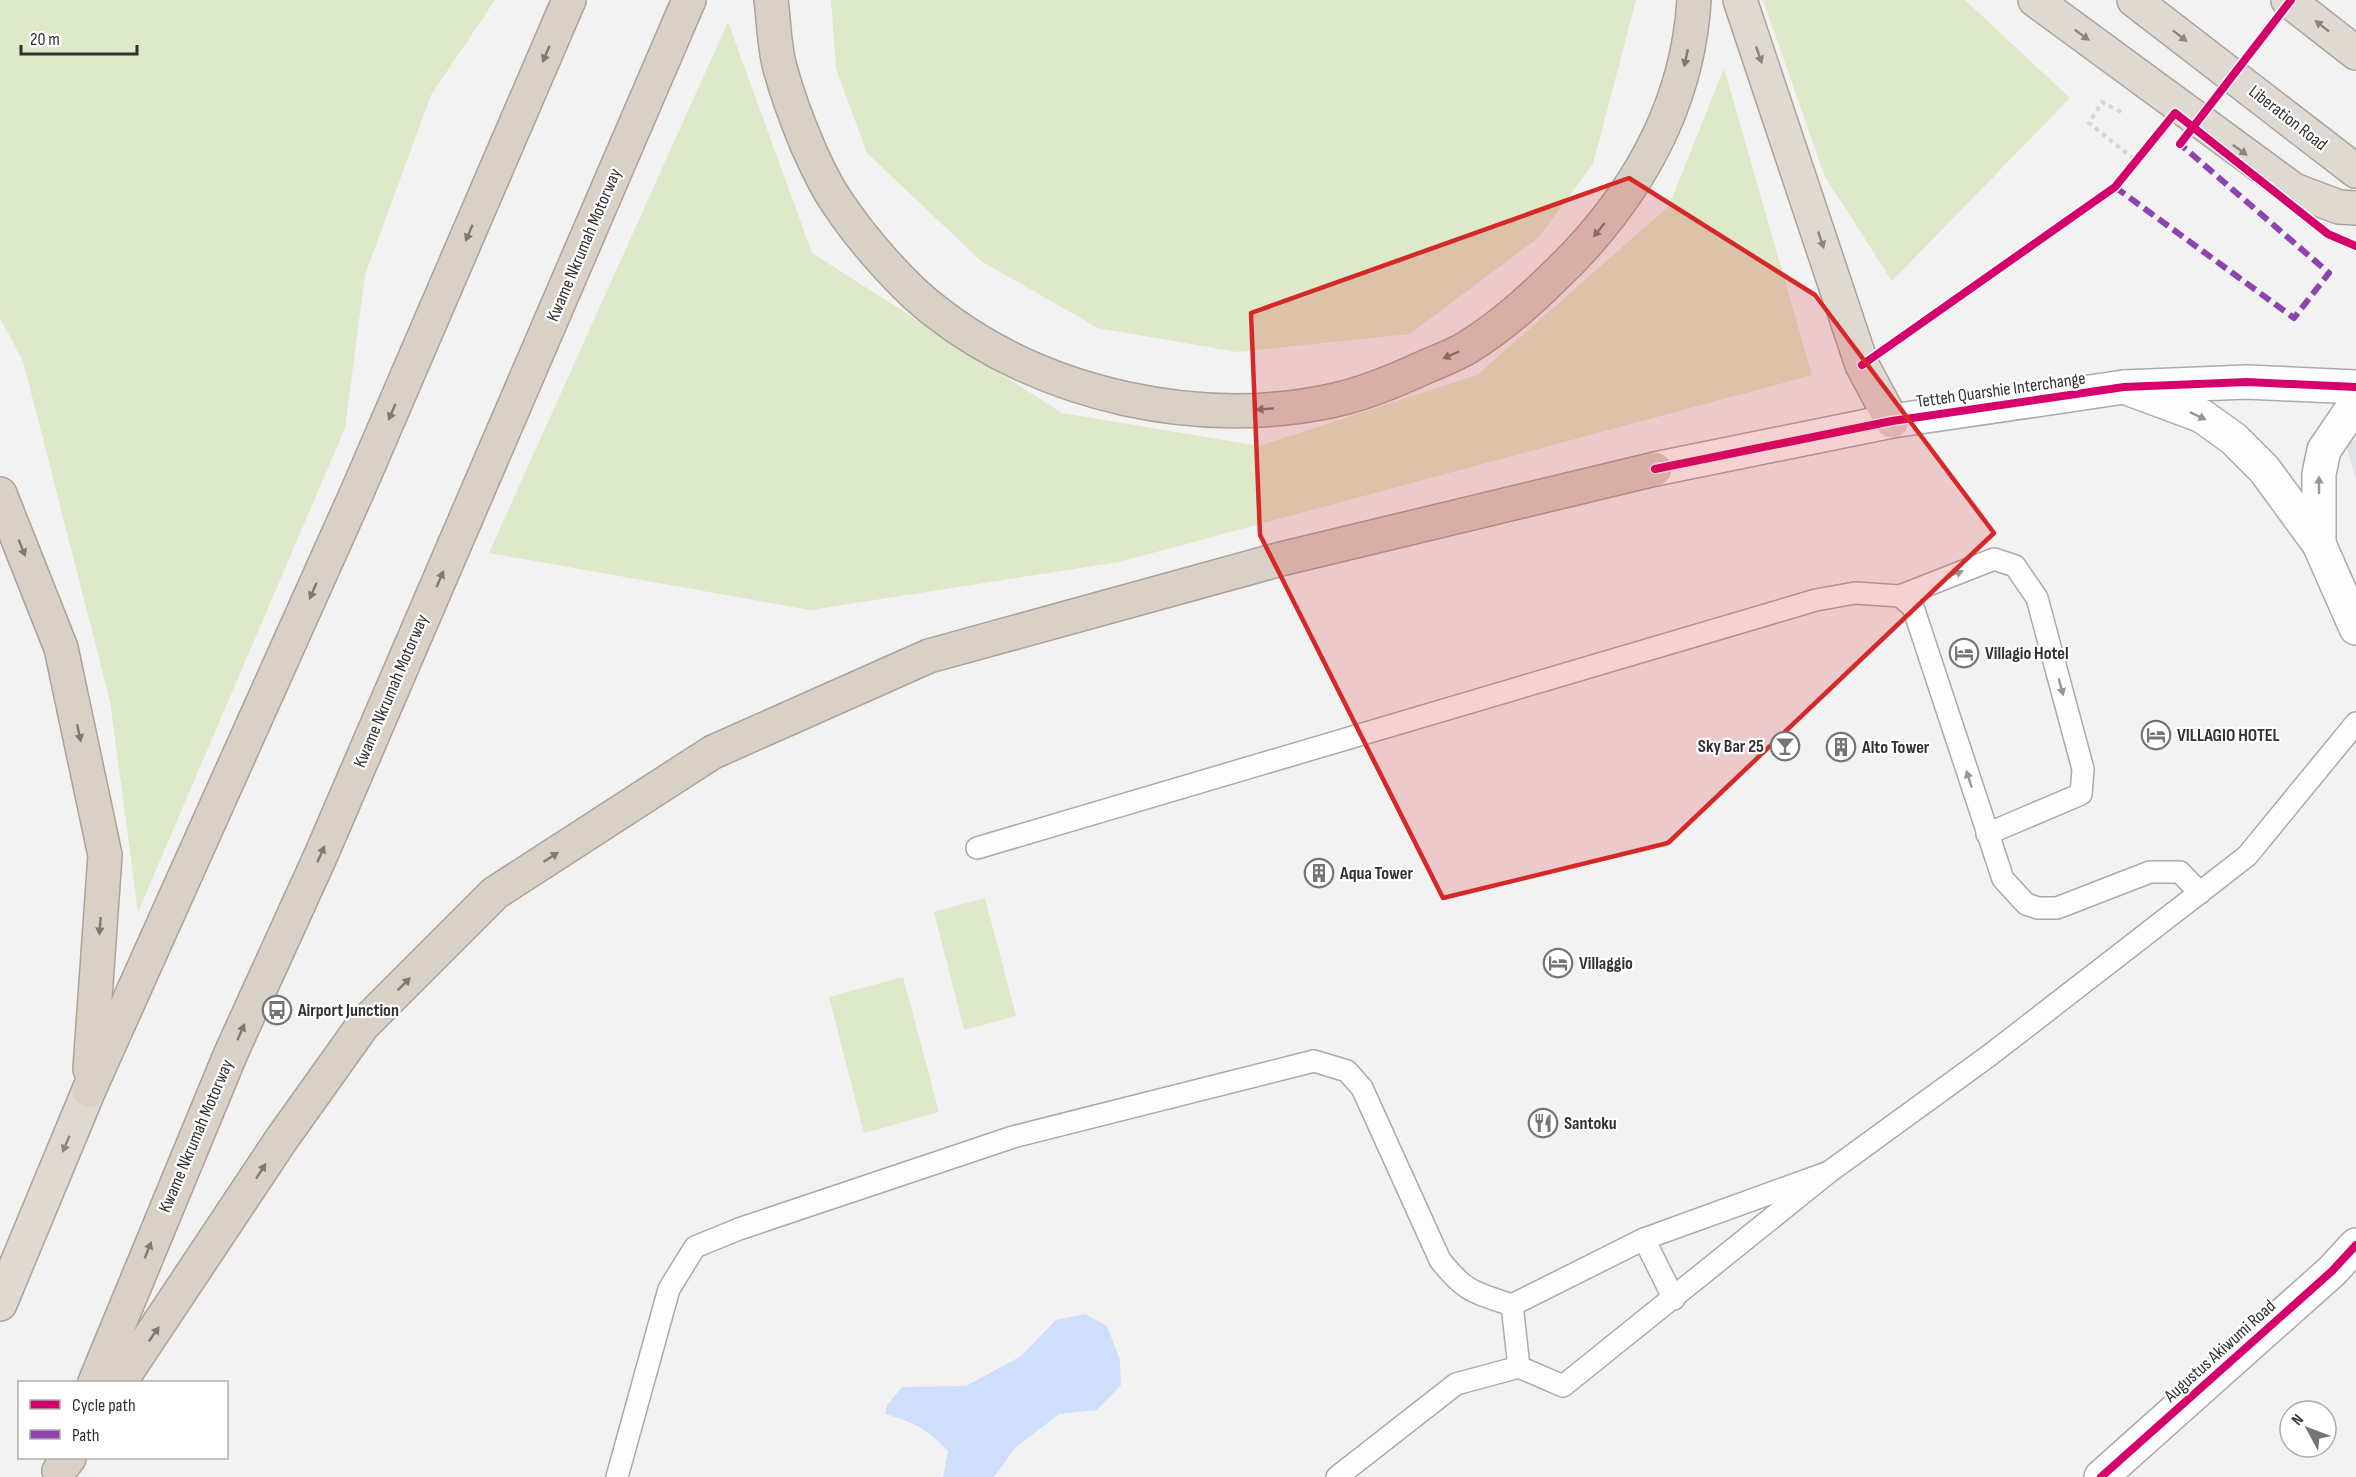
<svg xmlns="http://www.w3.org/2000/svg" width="2356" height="1477" viewBox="0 0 2356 1477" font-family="'Sofia Sans Condensed',sans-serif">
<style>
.built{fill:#dfe1e6}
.green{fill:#dde9c8}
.water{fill:#cedefb}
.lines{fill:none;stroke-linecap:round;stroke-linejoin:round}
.service-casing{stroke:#aaa;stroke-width:24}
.minor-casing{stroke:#aaa;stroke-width:36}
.tertiary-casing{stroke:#aaa;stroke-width:36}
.trunk-casing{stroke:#aca298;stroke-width:36}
.motorway-casing{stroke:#aca298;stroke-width:36}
.path{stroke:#d5d5d6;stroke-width:4;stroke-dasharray:4.5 4.5;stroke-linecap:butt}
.service{stroke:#fdfdfd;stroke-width:21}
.minor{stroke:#fdfdfd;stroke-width:33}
.tertiary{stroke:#fdfdfd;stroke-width:33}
.trunk{stroke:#e0d9d2;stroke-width:33}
.motorway{stroke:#d9d0c6;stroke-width:33}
.quiet{stroke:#8e44ad;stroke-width:6;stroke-dasharray:12 6;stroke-linecap:butt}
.cycleway-casing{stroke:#fff;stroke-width:11}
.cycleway{stroke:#d6006c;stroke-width:8}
.oneway{fill:#888582}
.oneway2{fill:#7d7975}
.oneway3{fill:#979798}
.marked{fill:#d62828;fill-opacity:0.2;stroke:#d62828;stroke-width:4.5;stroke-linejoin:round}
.labels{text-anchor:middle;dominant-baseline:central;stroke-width:4.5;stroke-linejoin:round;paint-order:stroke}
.street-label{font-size:18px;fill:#313132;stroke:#fff}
.poi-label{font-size:18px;font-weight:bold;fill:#313132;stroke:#fff;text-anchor:start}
</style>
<rect width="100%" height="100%" fill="#f2f2f3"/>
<path class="built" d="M2356 440V479L2345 442Z"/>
<g class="green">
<path d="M0 0H495L431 95 365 275 345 428 138 912 110 701 23 361 0 318Z"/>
<path d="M831 0H1636L1593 164 1538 238 1410 334 1237 352 1098 328 981 261 867 153 836 69Z"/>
<path d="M1763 0H1965L2070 98 1892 281 1824 175Z"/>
<path d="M728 22 812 253 1062 413 1259 446 1477 375 1669 206 1724 68 1812 375 1119 562 810 610 489 553Z"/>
<path d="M985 898 1016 1016 964 1030 934 912Z"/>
<path d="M903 977 939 1112 864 1133 829 997Z"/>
</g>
<path class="water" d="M1085 1314 1107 1326 1120 1360 1121 1385 1097 1410 1059 1414 1015 1448 994 1477H943L948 1451C927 1429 914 1422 885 1414L887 1405 902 1387 966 1386 1021 1356 1056 1320Z"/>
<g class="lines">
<g class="service-casing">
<g id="service">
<path d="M1900 596 1913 607 2003 879 2026 904 2038 908H2057L2150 872H2180L2200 893"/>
<path d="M977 848 1816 600 1855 593 1900 596 1994 559 2015 566 2037 598 2083 769 2081 794 1987 834"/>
<path d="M1829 1172 1644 1239 1512 1305 1519 1367 1563 1386 1829 1172 1990 1055 2247 856 2356 723"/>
<path d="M1644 1239 1674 1299"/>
<path d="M617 1477 669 1289 695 1247 739 1229 1013 1137 1314 1061 1347 1071 1362 1088 1440 1260C1465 1292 1475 1293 1512 1305"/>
<path d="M1337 1477 1456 1384 1519 1367"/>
</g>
</g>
<g class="minor-casing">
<g id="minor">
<path d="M2124 387 2202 416 2234 439 2264 469 2319 544 2356 628"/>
<path d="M2319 544V474L2324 450 2356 403"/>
<path d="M2101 1477 2332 1271 2356 1245"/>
</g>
</g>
<g class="tertiary-casing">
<path id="tertiary" d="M1655 469 1892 421 2124 387 2247 382 2356 387"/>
</g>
<g class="trunk-casing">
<g id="trunk">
<path d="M1740 0 1862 365 1892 421"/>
<path d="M2035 0 2294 190 2339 207 2356 208"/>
<path d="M2134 0 2356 171"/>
<path d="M2288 0 2356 53"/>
<path d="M0 1304 89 1090"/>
</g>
</g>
<g class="motorway-casing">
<g id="motorway">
<path d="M771 0C774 22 774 46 780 68 791 108 815 171 839 205 861 238 903 287 935 311 1043 396 1201 430 1335 400 1366 393 1397 380 1425 367 1439 361 1455 355 1468 347 1507 323 1540 291 1572 259 1641 187 1688 101 1694 0"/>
<path d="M0 494 61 648 105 855 90 1069"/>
<path d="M89 1090 358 490 569 0"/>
<path d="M95 1382 231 1053 321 855 689 0"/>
<path d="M120 1382 281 1140 363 1025 495 893 713 752 929 656 1281 559 1655 469"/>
<path d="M59 1471 69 1458"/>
</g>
</g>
<path class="path" d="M2121 112 2102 102 2089 123 2136 161"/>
<use href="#service" class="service"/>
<use href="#minor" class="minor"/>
<use href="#tertiary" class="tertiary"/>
<use href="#trunk" class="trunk"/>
<use href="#motorway" class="motorway"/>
<path class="quiet" d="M2115 187 2294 318 2329 273 2180 144 2183 140"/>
<g class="cycleway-casing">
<g id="cycleway">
<path d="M2180 144 2291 0"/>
<path d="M1862 365 2115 187 2175 113 2328 234 2356 246"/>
<path d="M1655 469 1892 421 2124 387 2247 382 2356 387"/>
<path d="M2101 1477 2332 1271 2356 1245"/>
</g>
</g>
<use href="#cycleway" class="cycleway"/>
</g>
<defs><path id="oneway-solid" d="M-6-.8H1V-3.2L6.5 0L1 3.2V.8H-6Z" transform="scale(1.5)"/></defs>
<g class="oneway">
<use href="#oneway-solid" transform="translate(2322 26) rotate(-142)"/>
<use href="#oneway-solid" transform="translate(2082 35) rotate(36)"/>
<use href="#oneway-solid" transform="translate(2180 36) rotate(38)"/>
<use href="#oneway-solid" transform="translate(1759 55) rotate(71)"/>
<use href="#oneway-solid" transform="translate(2240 150) rotate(36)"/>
<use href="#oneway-solid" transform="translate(1821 240) rotate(71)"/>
<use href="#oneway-solid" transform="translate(66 1144) rotate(113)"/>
</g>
<g class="oneway2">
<use href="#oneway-solid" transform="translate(546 54) rotate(113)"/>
<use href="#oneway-solid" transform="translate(1686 58) rotate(102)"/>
<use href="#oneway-solid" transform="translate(1599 230) rotate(129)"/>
<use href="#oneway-solid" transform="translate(469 233) rotate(113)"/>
<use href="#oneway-solid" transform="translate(1451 355) rotate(156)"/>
<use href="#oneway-solid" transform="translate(1265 409) rotate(176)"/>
<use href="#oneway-solid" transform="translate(392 412) rotate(113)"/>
<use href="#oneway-solid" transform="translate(22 548) rotate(68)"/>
<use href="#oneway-solid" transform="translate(440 579) rotate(-67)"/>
<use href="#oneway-solid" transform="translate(313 591) rotate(114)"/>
<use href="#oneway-solid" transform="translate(79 733) rotate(78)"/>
<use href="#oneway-solid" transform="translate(321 854) rotate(-66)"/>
<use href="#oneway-solid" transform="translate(551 857) rotate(-33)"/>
<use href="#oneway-solid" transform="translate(100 926) rotate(94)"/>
<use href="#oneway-solid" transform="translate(404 984) rotate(-45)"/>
<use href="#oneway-solid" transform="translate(241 1032) rotate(-66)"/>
<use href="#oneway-solid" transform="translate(261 1171) rotate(-57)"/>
<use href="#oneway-solid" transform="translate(148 1250) rotate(-68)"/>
<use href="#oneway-solid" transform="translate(154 1334) rotate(-55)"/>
</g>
<g class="oneway3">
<use href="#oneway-solid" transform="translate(2198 416) rotate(25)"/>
<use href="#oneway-solid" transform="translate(2319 485) rotate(-90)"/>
<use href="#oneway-solid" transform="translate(1955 574) rotate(-21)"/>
<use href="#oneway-solid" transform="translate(2061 687) rotate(75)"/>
<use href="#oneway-solid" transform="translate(1969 779) rotate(-108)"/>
</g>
<path class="marked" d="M1629 178 1815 295 1994 533 1668 843 1443 898 1260 535 1251 313Z"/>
<defs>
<g id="hotel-ring" transform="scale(1.5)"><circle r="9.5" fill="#fff" stroke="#757576" stroke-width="1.5"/><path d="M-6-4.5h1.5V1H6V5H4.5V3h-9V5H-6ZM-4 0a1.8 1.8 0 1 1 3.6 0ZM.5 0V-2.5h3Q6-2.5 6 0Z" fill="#757576"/></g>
<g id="bar-ring" transform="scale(1.5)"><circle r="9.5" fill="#fff" stroke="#757576" stroke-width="1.5"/><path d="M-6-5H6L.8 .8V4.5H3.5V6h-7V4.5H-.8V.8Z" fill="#757576"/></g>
<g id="building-ring" transform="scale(1.5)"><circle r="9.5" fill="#fff" stroke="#757576" stroke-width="1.5"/><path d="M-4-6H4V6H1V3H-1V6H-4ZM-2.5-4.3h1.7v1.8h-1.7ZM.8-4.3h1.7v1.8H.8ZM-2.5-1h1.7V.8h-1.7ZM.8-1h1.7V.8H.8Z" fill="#757576"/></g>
<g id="bus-ring" transform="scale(1.5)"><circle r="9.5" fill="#fff" stroke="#757576" stroke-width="1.5"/><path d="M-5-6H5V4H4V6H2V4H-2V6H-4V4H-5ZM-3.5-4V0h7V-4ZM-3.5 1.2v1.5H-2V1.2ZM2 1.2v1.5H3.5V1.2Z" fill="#757576"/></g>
<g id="restaurant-ring" transform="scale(1.5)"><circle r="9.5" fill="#fff" stroke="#757576" stroke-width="1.5"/><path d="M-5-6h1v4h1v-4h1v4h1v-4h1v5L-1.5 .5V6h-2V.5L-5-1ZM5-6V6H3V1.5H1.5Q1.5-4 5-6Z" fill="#757576"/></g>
</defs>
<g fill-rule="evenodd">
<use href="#hotel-ring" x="1964" y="653"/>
<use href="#hotel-ring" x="2156" y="735"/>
<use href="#bar-ring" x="1785" y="746"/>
<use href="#building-ring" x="1841" y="747"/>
<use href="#building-ring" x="1319" y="873"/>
<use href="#hotel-ring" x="1558" y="963"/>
<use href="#bus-ring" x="277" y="1010"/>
<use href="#restaurant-ring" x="1543" y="1123"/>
</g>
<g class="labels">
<g class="street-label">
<text transform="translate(2288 118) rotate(38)">Liberation Road</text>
<text transform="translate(584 245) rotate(-67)">Kwame Nkrumah Motorway</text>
<text transform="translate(2001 390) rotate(-8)">Tetteh Quarshie Interchange</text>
<text transform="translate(391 691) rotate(-67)">Kwame Nkrumah Motorway</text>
<text transform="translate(196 1136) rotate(-67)">Kwame Nkrumah Motorway</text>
<text transform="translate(2220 1351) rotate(-42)">Augustus Akiwumi Road</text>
</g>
<g class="poi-label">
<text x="1985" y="653">Villagio Hotel</text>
<text x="2177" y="735">VILLAGIO HOTEL</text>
<text x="1764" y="746" text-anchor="end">Sky Bar 25</text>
<text x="1862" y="747">Alto Tower</text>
<text x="1340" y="873">Aqua Tower</text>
<text x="1579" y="963">Villaggio</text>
<text x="298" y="1010">Airport Junction</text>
<text x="1564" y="1123">Santoku</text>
</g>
</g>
<rect x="18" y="1381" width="210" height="78" fill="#ffffff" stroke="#adadad" stroke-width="1.5"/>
<rect x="30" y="1400" width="30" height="9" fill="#d6006c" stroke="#adadad" stroke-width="1.5"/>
<text x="72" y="1411" font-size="18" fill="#313132">Cycle path</text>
<rect x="30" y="1430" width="30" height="9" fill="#8e44ad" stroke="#adadad" stroke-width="1.5"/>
<text x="72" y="1441" font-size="18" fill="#313132">Path</text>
<g transform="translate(2308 1429) rotate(311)"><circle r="28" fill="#ffffff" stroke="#adadad" stroke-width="1.5"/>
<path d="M0-4.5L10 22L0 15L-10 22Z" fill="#757576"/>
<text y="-9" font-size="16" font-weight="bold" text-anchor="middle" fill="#313132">N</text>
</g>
<path d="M21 45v9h116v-9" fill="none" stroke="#313132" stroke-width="3"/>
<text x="30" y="45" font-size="18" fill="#313132" stroke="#ffffff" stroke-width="4.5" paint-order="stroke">20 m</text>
</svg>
